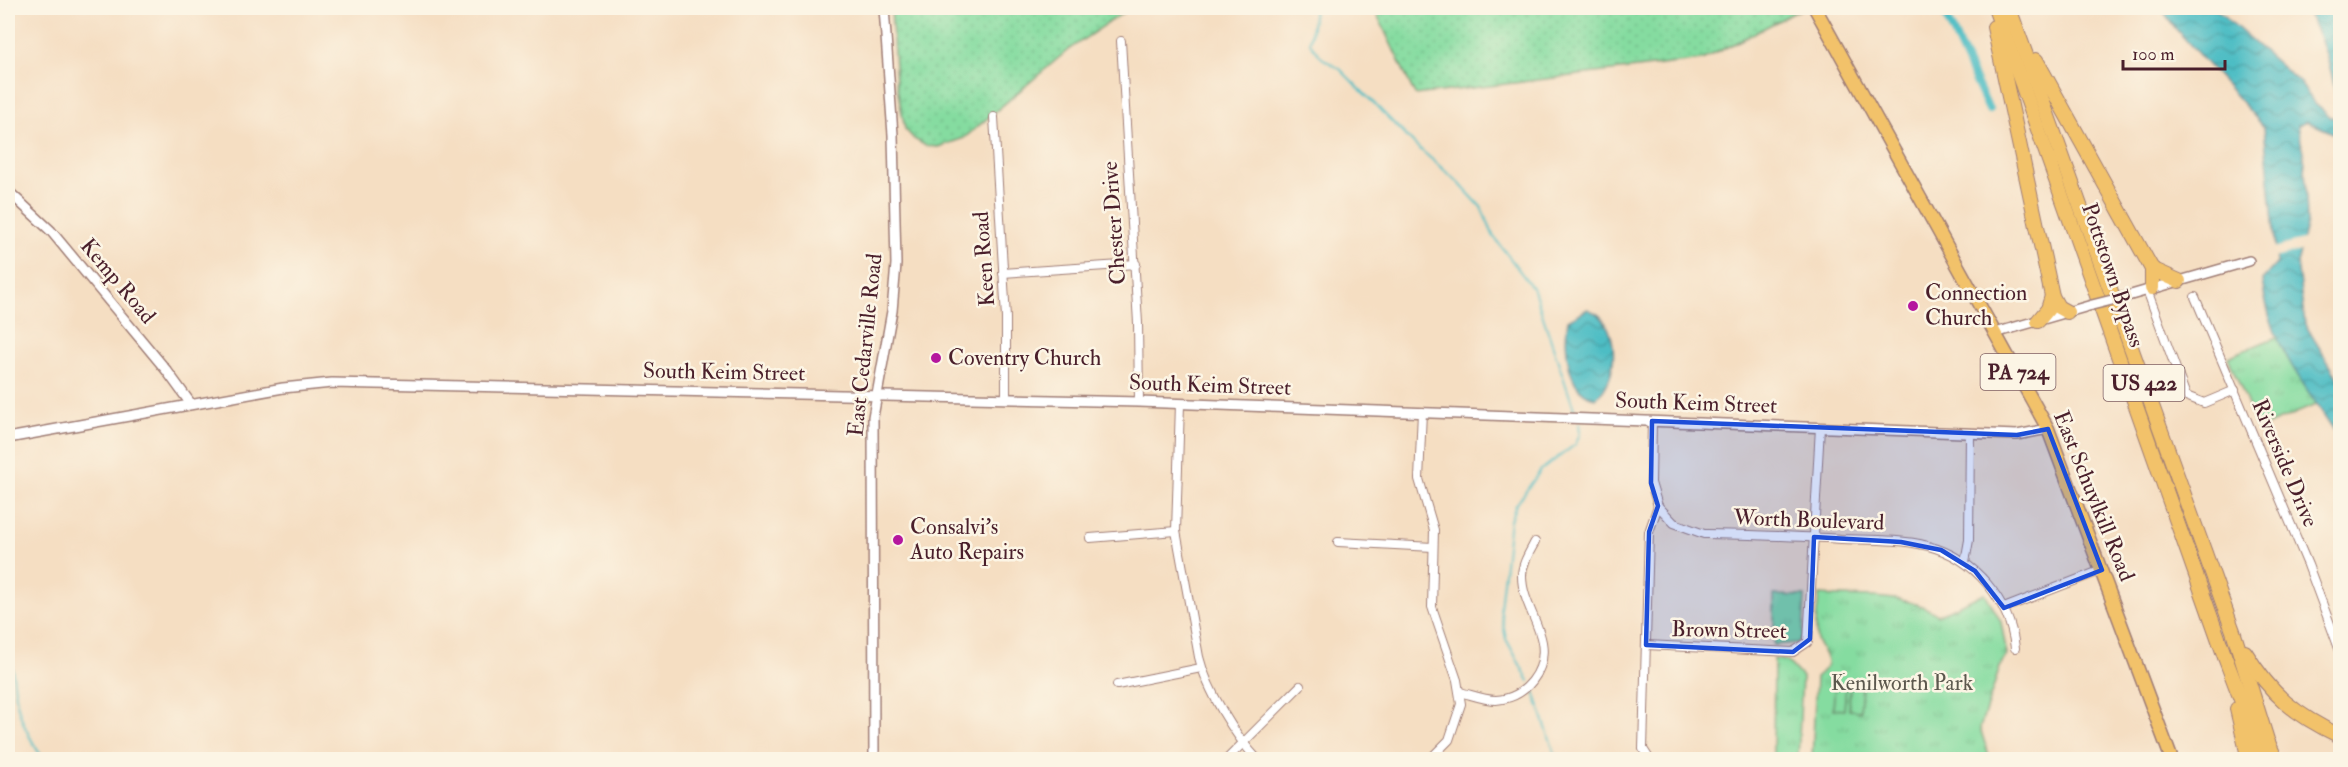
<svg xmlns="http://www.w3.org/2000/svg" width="2348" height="767" viewBox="0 0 2348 767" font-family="'IM FELL Double Pica',serif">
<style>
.grass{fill:url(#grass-dots);stroke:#687e66;stroke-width:1.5}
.park{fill:url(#park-tufts);stroke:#687e66;stroke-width:1.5}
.garden{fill:#85dca0;stroke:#687e66;stroke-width:1.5}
.water{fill:url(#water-waves);stroke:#4c6e78;stroke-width:1.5}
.pier{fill:#f5dec2}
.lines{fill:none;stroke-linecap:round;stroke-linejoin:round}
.stream{stroke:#4ebdc4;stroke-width:2}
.canal{stroke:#4ebdc4;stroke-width:8}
.minor-casing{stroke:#a07e76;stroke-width:10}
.tertiary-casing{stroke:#a07e76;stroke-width:12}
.primary-casing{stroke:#a07e76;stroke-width:15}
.motorway-casing{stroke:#a07e76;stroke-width:16}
.minor{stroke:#fff;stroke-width:8}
.tertiary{stroke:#fff;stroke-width:9}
.primary{stroke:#f2c26a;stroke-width:12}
.motorway{stroke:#f2c26a;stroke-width:14}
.tertiary-bridge-casing{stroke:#a07e76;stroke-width:12;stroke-linecap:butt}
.tertiary-bridge{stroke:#fff;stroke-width:9}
.marked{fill:#1d4ed8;fill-opacity:0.2;stroke:#1d4ed8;stroke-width:4.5;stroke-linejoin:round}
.poi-dot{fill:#b5179e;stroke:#fcf5e5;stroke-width:2}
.labels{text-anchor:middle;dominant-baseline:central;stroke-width:5;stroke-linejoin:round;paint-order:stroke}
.shield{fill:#fcf5e5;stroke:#7f5f63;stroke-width:1.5}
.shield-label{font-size:21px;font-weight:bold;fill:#4a1f2b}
.street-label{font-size:22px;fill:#4a1f2b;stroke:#fcf5e5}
.poi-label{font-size:22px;fill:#4a1f2b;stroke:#fcf5e5;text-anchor:start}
.park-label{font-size:22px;fill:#5c584e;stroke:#fcf5e5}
</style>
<defs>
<pattern id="grass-dots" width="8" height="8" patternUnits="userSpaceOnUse" patternTransform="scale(1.5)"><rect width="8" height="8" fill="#85dca0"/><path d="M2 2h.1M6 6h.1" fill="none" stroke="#74bc8a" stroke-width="1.8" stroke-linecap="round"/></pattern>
<pattern id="park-tufts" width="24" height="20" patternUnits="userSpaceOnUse" patternTransform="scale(1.5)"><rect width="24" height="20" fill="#85dca0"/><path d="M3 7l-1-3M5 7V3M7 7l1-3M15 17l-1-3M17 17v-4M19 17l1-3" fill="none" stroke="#74bc8a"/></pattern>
<pattern id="water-waves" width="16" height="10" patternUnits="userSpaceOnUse" patternTransform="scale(1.5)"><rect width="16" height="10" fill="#4ebdc4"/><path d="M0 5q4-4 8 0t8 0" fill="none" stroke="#43999f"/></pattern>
</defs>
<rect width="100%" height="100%" fill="#fcf5e5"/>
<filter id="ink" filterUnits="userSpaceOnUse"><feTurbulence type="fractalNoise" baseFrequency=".0167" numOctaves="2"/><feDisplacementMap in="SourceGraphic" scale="12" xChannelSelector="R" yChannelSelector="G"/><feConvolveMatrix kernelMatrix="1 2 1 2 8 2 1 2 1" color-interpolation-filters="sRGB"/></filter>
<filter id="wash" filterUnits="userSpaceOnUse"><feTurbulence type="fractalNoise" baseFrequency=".008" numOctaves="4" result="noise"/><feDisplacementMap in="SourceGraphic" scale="24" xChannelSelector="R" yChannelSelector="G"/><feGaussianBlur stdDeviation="1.35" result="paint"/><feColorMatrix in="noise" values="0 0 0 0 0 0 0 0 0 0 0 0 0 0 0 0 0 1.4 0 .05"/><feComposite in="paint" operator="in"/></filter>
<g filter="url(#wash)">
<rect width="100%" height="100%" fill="#f5dec2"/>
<g class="grass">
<path d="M891 8H1130L1068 50 964 138 938 147 926 146 914 139 905 129 896 82Z"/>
<path d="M1374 8H1373H1803L1702 60 1415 95Z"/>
</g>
<g class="park">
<path d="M2279 336 2323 402 2258 429 2228 357Z"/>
<path d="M1985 593 2001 622 2007 655 2001 664 1980 728 1990 759 1812 760 1816 677C1837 660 1823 657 1817 640 1814 628 1818 608 1819 595 1858 598 1906 592 1938 615Z"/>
<path d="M1774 595 1805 596 1803 637 1797 643 1774 645Z"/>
<path d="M1774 659 1787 661 1802 677 1798 759H1773Z"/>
</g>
<g class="garden">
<path d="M1835 685 1846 686 1844 710 1833 709Z"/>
<path d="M1850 686 1862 687 1860 711 1849 710Z"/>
</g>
<g class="water">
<path d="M2161 8H2215L2300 83 2315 104 2332 118 2337 114C2336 77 2323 39 2305 8H2340V136L2306 121 2298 125 2305 163 2307 222 2297 263 2305 324 2340 382V440C2306 384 2270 349 2262 280L2277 263 2264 127 2176 29Z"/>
<path d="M1588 309C1591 311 1597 313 1600 316 1620 336 1617 382 1596 398 1567 394 1563 344 1568 320Z"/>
</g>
<path class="pier" d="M2306 239 2304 250 2274 258 2273 248Z"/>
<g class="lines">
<g class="stream">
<path d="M1113 8H1116"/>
<path d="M1314 8 1310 43 1322 58 1340 69 1415 145 1457 181 1481 207 1494 237 1534 290 1576 415"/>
<path d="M1321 8H1328"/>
<path d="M8 650C13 665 13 680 16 696 19 719 30 740 44 760"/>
<path d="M1529 681 1506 639 1500 608 1510 520 1516 505 1541 470 1576 444 1580 433 1579 423"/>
<path d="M1532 686 1557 760"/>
</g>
<path class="canal" d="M1942 8 1989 110"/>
</g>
</g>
<g filter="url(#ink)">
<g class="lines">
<g class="minor-casing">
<g id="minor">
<path d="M1121 41 1138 323 1139 402"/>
<path d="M994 117 1006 318V398"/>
<path d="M1003 273 1136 264"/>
<path d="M2147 290 2186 396 2204 403 2235 390"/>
<path d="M2195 297 2308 565 2340 651"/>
<path d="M1180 404 1176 531 1199 657C1207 690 1235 736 1258 760"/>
<path d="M1422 412 1419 479 1434 530 1432 607 1457 680 1461 704 1449 740 1429 760"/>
<path d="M1658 506 1674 523 1704 534C1749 535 1796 536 1841 539 1870 540 1901 539 1928 546 1975 558 2010 601 2015 648"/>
<path d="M1090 538 1176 531"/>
<path d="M1338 542 1433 547"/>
<path d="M1965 562 1969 540 1970 433"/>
<path d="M2004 608 2102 570"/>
<path d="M1646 645 1793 652 1808 642 1820 427"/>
<path d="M1117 685 1201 668"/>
<path d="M1460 692C1472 695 1484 700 1496 700 1526 698 1547 671 1542 642 1538 620 1522 600 1522 576 1522 564 1529 553 1535 542"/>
<path d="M1226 760 1300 686"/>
<path d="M1650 760 1643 749 1649 532 1658 506 1651 483 1652 421"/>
</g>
</g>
<g class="tertiary-casing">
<g id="tertiary">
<path d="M8 191 51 231 167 371 191 404"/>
<path d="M2124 297 2249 261"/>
<path d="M1995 333 2092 305"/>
<path d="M8 438 283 388 332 383 1139 402 2017 435 2048 429"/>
<path d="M874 760 873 417 892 311 896 264 893 135 884 8"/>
</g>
</g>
<g class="primary-casing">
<path id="primary" d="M1815 8 2048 429 2172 760"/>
</g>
<g class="motorway-casing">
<g id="motorway">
<path d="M1995 8 2226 660 2264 760"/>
<path d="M2009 8 2233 631 2267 740 2276 760"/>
<path d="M1994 27 2052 296 2058 307 2067 312"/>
<path d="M2036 60 2152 269V288"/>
<path d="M2152 269 2179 281"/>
<path d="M2038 321 2048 309 2052 296"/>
<path d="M2245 652C2271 695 2295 715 2340 736"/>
<path d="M2237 709 2249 760"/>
<path d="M2336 760 2340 758"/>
</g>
</g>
<use href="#minor" class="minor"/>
<use href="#tertiary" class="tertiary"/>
<use href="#primary" class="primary"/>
<use href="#motorway" class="motorway"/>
<g class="tertiary-bridge-casing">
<path id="tertiary-bridge" d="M2092 305 2124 297"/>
</g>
<use href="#tertiary-bridge" class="tertiary-bridge"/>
</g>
</g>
<path class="marked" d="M1652 421 2017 435 2048 429 2102 570 2004 608 1975 571 1941 550 1901 542 1814 537 1810 639 1793 652 1646 645 1649 532 1658 506 1651 483Z"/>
<g class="poi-dot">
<circle cx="1913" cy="306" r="6"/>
<circle cx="936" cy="358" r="6"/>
<circle cx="898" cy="540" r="6"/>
</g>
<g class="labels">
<g class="shield">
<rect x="1980.5" y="354" width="75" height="36" rx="4.5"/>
<rect x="2103.5" y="365" width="81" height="36" rx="4.5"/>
</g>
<g class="shield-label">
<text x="2018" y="372">PA 724</text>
<text x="2144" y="383">US 422</text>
</g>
<g class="street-label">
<text transform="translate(1114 223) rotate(-94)">Chester Drive</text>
<text transform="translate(984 259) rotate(-94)">Keen Road</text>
<text transform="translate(2113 275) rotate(71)">Pottstown Bypass</text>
<text transform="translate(118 281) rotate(50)">Kemp Road</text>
<text transform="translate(865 345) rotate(-84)">East Cedarville Road</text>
<text transform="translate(724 372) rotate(1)">South Keim Street</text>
<text transform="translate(1210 385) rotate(2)">South Keim Street</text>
<text transform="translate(1696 403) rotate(2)">South Keim Street</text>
<text transform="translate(2285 463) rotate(67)">Riverside Drive</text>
<text transform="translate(2094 496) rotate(68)">East Schuylkill Road</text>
<text transform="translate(1809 520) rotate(2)">Worth Boulevard</text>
<text transform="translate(1729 630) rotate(1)">Brown Street</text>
</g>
<g class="poi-label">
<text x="1925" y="293">Connection<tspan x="1925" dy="25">Church</tspan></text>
<text x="948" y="358">Coventry Church</text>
<text x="910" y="527">Consalvi's<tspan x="910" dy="25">Auto Repairs</tspan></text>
</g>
<g class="park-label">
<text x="1902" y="683">Kenilworth Park</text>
</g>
</g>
<rect width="2348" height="767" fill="none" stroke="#fcf5e5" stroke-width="30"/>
<path d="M2123 60v9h102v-9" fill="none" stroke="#4a1f2b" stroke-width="3"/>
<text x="2132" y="60" font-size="18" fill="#4a1f2b" stroke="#fcf5e5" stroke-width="4.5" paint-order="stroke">100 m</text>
</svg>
